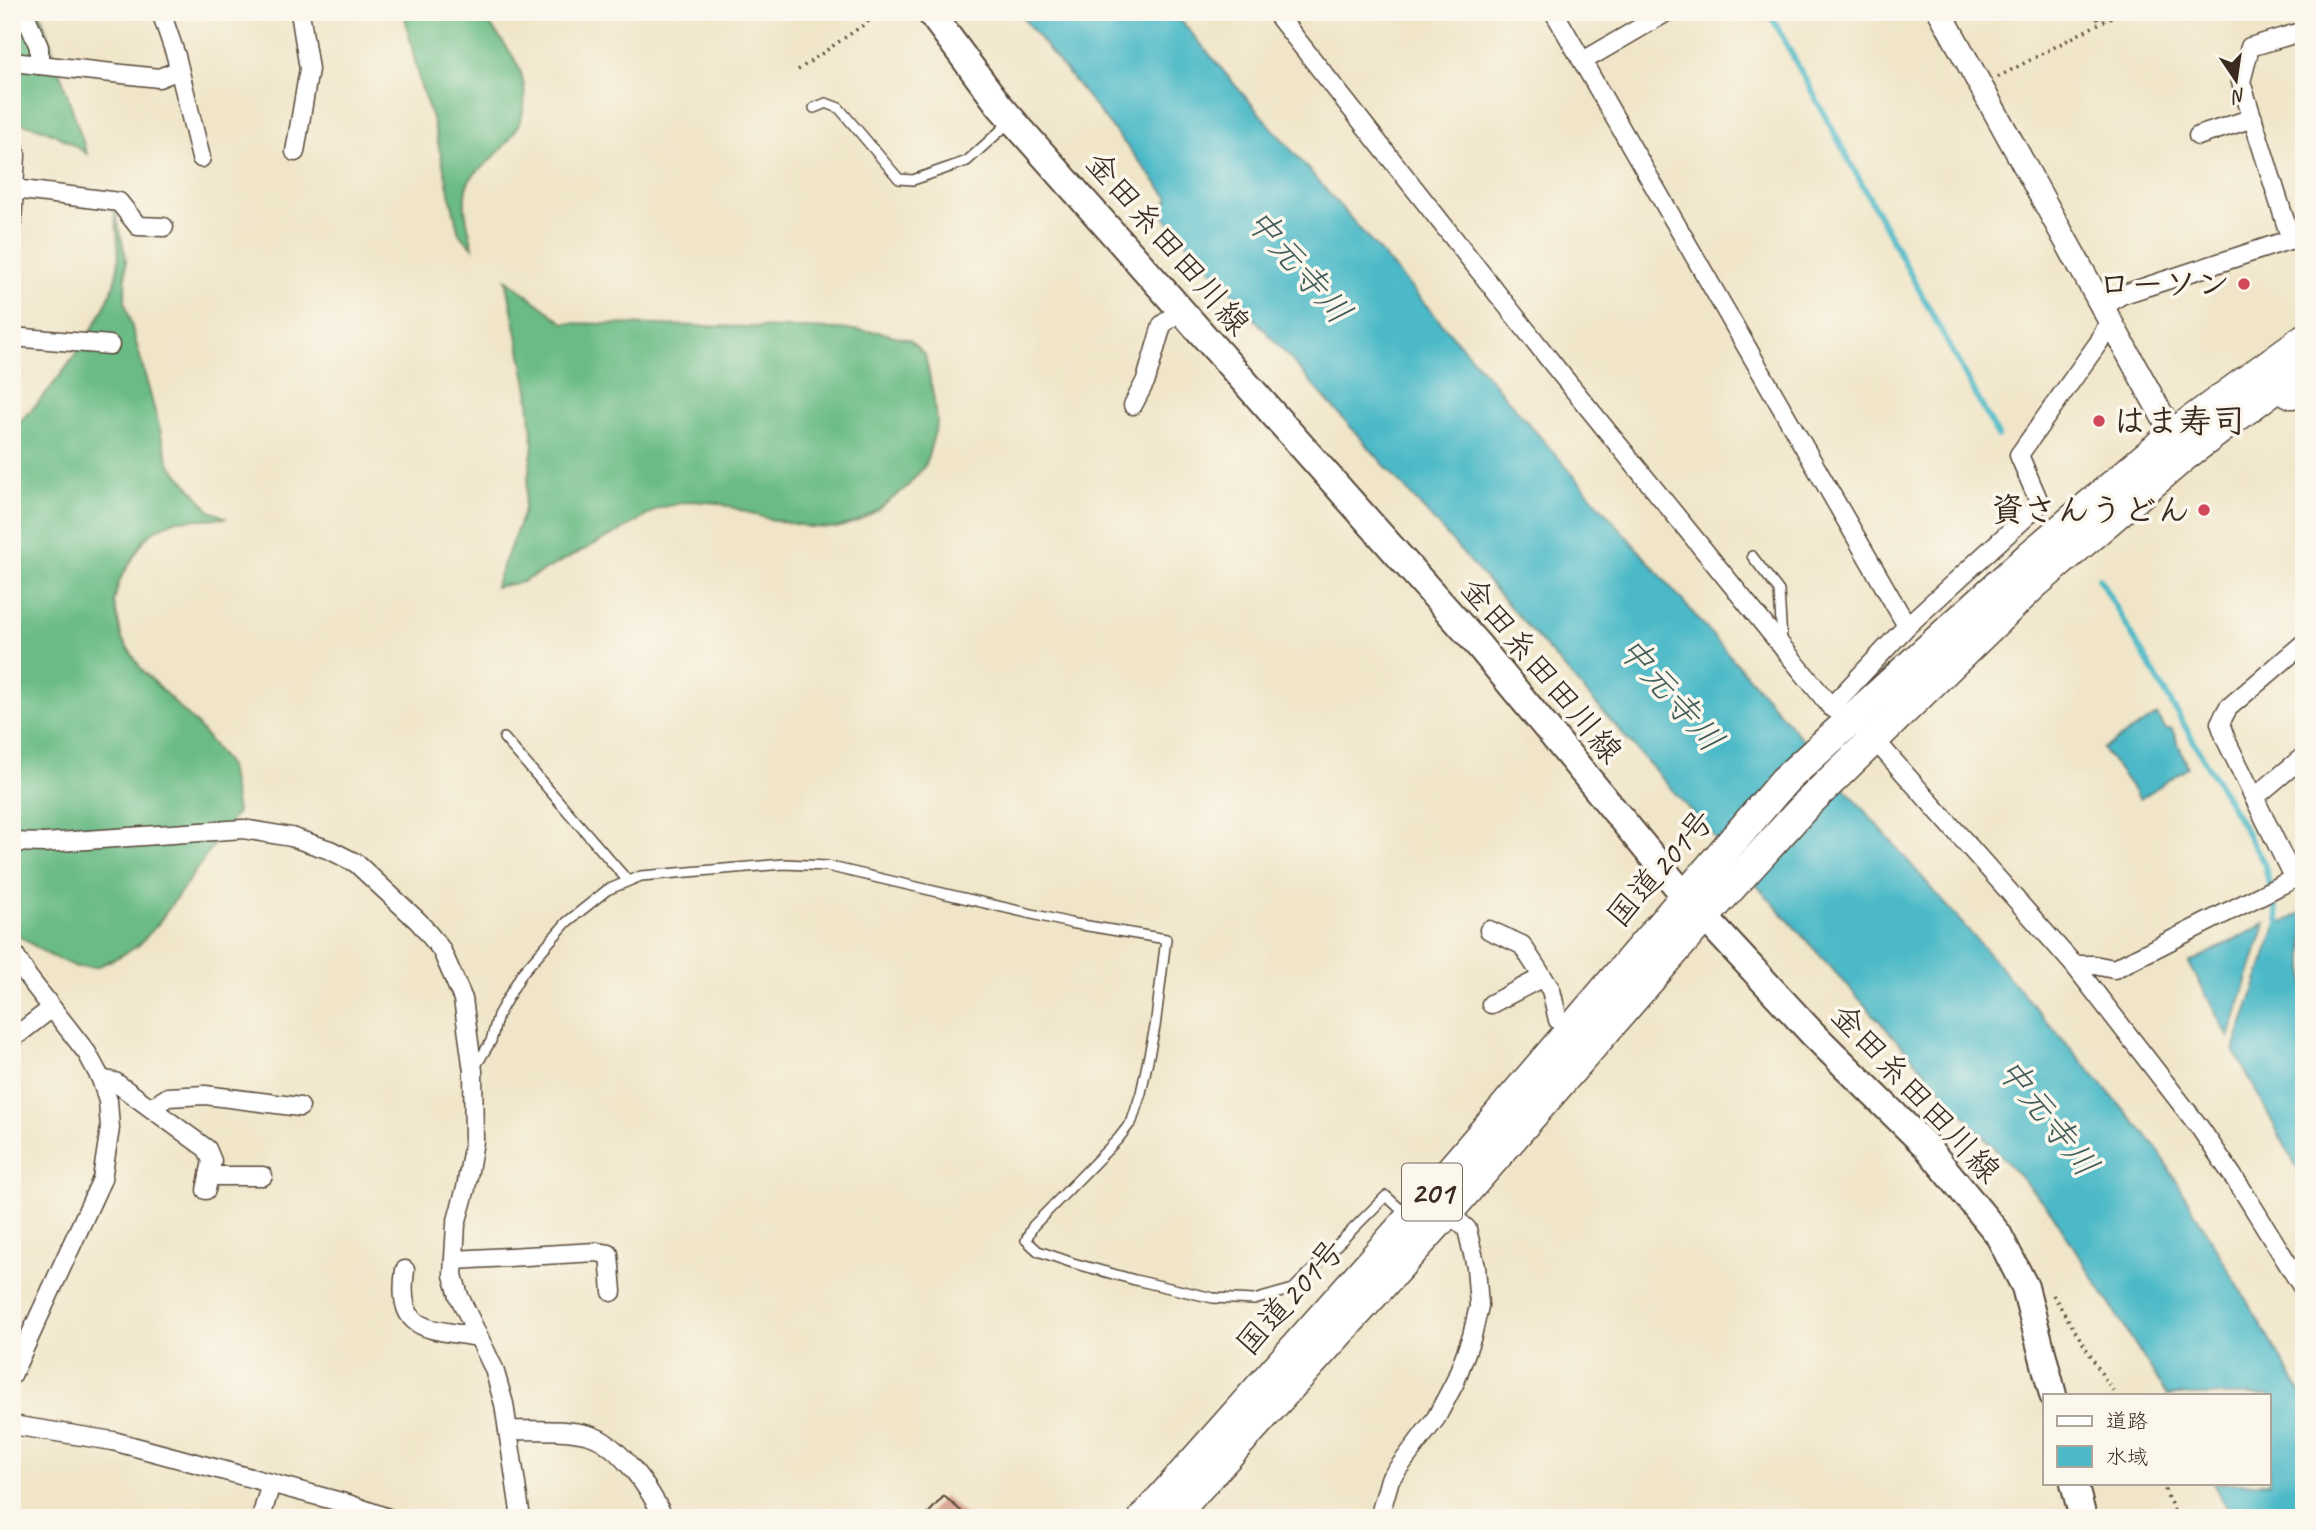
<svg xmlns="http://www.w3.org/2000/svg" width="2316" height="1530" viewBox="0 0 2316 1530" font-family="Caveat,'Klee One',sans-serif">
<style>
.forest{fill:#6bbb86;stroke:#537252;stroke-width:2}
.water{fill:#4cb9c7;stroke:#447272;stroke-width:2}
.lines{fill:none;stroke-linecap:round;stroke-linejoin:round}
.stream{stroke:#4cb9c7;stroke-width:6}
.building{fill:#d59685}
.service-casing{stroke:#564638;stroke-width:12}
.minor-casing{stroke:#564638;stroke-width:21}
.tertiary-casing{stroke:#564638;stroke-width:26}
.secondary-casing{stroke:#564638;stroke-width:30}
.trunk-casing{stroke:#564638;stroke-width:33}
.path{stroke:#564638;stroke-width:3.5;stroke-dasharray:2 5;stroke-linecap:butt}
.service{stroke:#fff;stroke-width:9}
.minor{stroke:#fff;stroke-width:18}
.tertiary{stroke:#fff;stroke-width:23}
.secondary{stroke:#fff;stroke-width:26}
.trunk{stroke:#fff;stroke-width:30}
.poi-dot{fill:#d1495b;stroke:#fbf7ec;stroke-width:2.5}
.labels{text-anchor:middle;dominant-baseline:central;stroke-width:7;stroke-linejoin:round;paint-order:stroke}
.shield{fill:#fbf7ec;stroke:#75685c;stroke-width:2}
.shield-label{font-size:32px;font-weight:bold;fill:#3b2a1e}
.street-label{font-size:33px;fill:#3b2a1e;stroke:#fbf7ec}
.poi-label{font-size:33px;font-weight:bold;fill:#3b2a1e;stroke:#fbf7ec;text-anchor:end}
.water-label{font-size:35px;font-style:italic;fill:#415c59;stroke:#fbf7ec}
</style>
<rect width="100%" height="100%" fill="#fbf7ec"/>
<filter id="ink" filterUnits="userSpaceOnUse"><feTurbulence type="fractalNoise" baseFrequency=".0143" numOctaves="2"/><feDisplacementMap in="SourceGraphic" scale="14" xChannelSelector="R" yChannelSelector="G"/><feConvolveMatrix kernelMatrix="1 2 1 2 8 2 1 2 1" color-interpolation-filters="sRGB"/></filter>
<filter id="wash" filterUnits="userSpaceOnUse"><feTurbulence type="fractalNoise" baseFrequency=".00686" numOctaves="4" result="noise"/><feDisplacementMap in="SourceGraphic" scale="28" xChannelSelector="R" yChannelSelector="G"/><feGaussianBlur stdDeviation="1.57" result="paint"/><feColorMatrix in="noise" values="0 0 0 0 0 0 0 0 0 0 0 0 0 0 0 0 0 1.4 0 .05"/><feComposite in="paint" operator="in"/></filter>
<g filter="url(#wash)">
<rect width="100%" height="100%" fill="#f0e5c8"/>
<g class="forest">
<path d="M12 12H40L87 154C63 137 41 125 12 122Z"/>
<path d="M404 12H482C495 35 518 55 523 81 531 117 511 142 486 164 478 170 468 179 466 189 462 208 469 229 473 247L459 234 433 121 420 84Z"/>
<path d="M113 202 126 258 125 302 169 463 210 511 227 518 177 520 156 529 144 540 119 581 114 602 122 639 142 670 198 726 229 766 237 812 157 925 139 945 120 956 97 967H76L47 954 18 935 12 927V429C49 395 111 316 118 267 121 247 115 222 113 202Z"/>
<path d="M506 279 564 323 840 329 880 332 910 340 925 355 933 394 937 423 926 464 907 487 878 510 858 521 837 528 810 527 769 519 718 503 692 501 659 508 628 527 522 582 495 587 523 514 533 445 528 390Z"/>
</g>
<g class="water">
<path d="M1018 12H1174L1235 85 2157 1148 2304 1398V1518H2231L2213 1483H2269V1395H2167L2051 1211 1760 889 1161 213 1169 198Z"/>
<path d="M2156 715 2166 729H2172L2188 767 2140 799 2103 749Z"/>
<path d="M2304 912V1181L2234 1050 2276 926Z"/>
<path d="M2265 924 2229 1038 2189 963Z"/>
</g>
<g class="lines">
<g class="stream">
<path d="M1769 12 1998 436"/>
<path d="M2099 578 2264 863 2281 931"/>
</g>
</g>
<g id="blocks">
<path class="building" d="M944 1496 969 1518H924Z"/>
</g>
</g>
<g filter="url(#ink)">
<use href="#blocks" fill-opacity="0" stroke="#564638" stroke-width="2"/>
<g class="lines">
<g class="service-casing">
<g id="service">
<path d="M814 108 826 103 839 108 899 179 913 180 967 161 1011 121"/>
<path d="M1752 556 1779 591 1782 641"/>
<path d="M504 738 628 881"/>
<path d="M474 1069 491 1041 498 1015 522 973 567 922 607 890 641 876 784 864 827 866 1070 923 1166 939 1155 1027 1141 1093 1132 1121 1118 1139 1033 1226 1026 1240 1038 1251 1073 1263 1135 1280 1213 1298 1254 1300 1293 1289 1386 1196 1406 1214"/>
</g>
</g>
<g class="minor-casing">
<g id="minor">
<path d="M24 12 39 47V65"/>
<path d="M161 12 176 56 201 158"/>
<path d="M1275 12 1556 368 1831 707 1852 719 1874 739 2074 965 2200 1128 2243 1191 2304 1290"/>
<path d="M1554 12 1907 626"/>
<path d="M1583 61 1667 12"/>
<path d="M12 62 159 78 179 70"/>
<path d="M12 135 16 155 12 223"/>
<path d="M2198 136 2253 118"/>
<path d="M295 152 309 69 300 12"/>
<path d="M14 189 119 202 138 226 164 227"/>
<path d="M2291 240 2241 82 2250 47 2304 31"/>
<path d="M2102 308 2121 295 2304 235"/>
<path d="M12 337 110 345"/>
<path d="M2270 389 2291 399 2304 398"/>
<path d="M1133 405 1146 380 1162 325 1180 310"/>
<path d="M1831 707 1907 626 2040 504 2019 455 2099 342 2109 322"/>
<path d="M2254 798 2304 756"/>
<path d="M12 842 44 843 243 829 291 837 330 850 356 863 419 922 441 949 463 999 473 1071 474 1141 466 1188 456 1224 453 1275 459 1296 494 1369 504 1404 521 1518"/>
<path d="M2294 879 2226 740 2220 723 2228 708 2304 643"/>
<path d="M1489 930 1522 945 1551 990 1558 1020 1570 1030"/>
<path d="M12 950 28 977 87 1053 101 1079 108 1101 110 1128 102 1179 12 1375"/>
<path d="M2074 965H2094L2114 969 2303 874"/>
<path d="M1491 1004 1543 977"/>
<path d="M12 1039 52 1008"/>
<path d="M101 1079 115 1082 207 1149 212 1161 206 1190"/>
<path d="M151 1108 168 1097 205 1095 300 1107"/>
<path d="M209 1176H263"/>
<path d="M454 1260 596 1252 609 1254 612 1292"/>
<path d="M405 1270C396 1334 428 1328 478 1337"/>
<path d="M12 1425 113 1441 348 1504 388 1518"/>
<path d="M508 1430C534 1431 564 1428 589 1435 619 1443 651 1491 664 1518"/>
<path d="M261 1518 271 1483"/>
<path d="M1379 1518 1390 1479 1436 1418 1455 1382 1472 1336 1479 1306 1476 1267 1467 1229 1448 1212"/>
</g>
</g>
<g class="tertiary-casing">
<path id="tertiary" d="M1940 12 2180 448"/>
</g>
<g class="secondary-casing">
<g id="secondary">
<path d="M930 12 999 105 1479 646 1684 895 1812 1033 1926 1146 1998 1234 2025 1287 2053 1395"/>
<path d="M2074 1483 2083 1518"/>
</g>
</g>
<g class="trunk-casing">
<g id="trunk">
<path d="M1144 1518 1410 1218 1784 781 2031 555 2172 435 2304 339"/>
<path d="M1171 1518 1448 1212 1705 916 1807 804 2033 585 2184 456 2304 366"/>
</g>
</g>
<g class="path">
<path d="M2094 12 2100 24"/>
<path d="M798 70 882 12"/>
<path d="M1998 77 2121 12"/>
<path d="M2053 1295 2115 1395"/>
<path d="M2162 1483 2177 1518"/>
</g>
<use href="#service" class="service"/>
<use href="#minor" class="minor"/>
<use href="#tertiary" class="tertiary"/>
<use href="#secondary" class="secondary"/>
<use href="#trunk" class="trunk"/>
</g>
</g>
<g class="poi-dot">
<circle cx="2244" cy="284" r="7"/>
<circle cx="2099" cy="421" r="7"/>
<circle cx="2204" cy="510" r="7"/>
</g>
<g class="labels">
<rect class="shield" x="1402" y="1163.5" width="60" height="57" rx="5"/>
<g class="shield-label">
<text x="1432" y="1192">201</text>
</g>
<g class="street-label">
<text transform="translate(1168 243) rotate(49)">金田糸田田川線</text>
<text transform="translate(1542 670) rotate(50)">金田糸田田川線</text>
<text transform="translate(1660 868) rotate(-49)">国道201号</text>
<text transform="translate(1916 1093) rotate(47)">金田糸田田川線</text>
<text transform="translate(1290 1297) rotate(-48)">国道201号</text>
</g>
<g class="poi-label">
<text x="2230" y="284">ローソン</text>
<text x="2113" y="421" text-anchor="start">はま寿司</text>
<text x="2190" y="510">資さんうどん</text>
</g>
<g class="water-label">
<text transform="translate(1299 266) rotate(49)">中元寺川</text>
<text transform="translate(1671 694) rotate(49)">中元寺川</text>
<text transform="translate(2048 1117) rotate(52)">中元寺川</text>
</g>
</g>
<rect width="2316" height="1530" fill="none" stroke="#fbf7ec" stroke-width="42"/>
<rect x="2043" y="1394" width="228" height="91" fill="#fbf7ec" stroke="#aea59a" stroke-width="2"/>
<rect x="2057" y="1416" width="35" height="10" fill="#ffffff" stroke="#aea59a" stroke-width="2"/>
<text x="2106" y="1428" font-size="21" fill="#3b2a1e">道路</text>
<rect x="2057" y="1446" width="35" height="21" fill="#4cb9c7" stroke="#aea59a" stroke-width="2"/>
<text x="2106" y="1464" font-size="21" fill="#3b2a1e">水域</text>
<g transform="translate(2236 80) rotate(167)" stroke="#fbf7ec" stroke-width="5" paint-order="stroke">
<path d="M0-5L12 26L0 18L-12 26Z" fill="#3b2a1e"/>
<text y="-10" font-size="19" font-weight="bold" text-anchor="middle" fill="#3b2a1e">N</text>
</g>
</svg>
